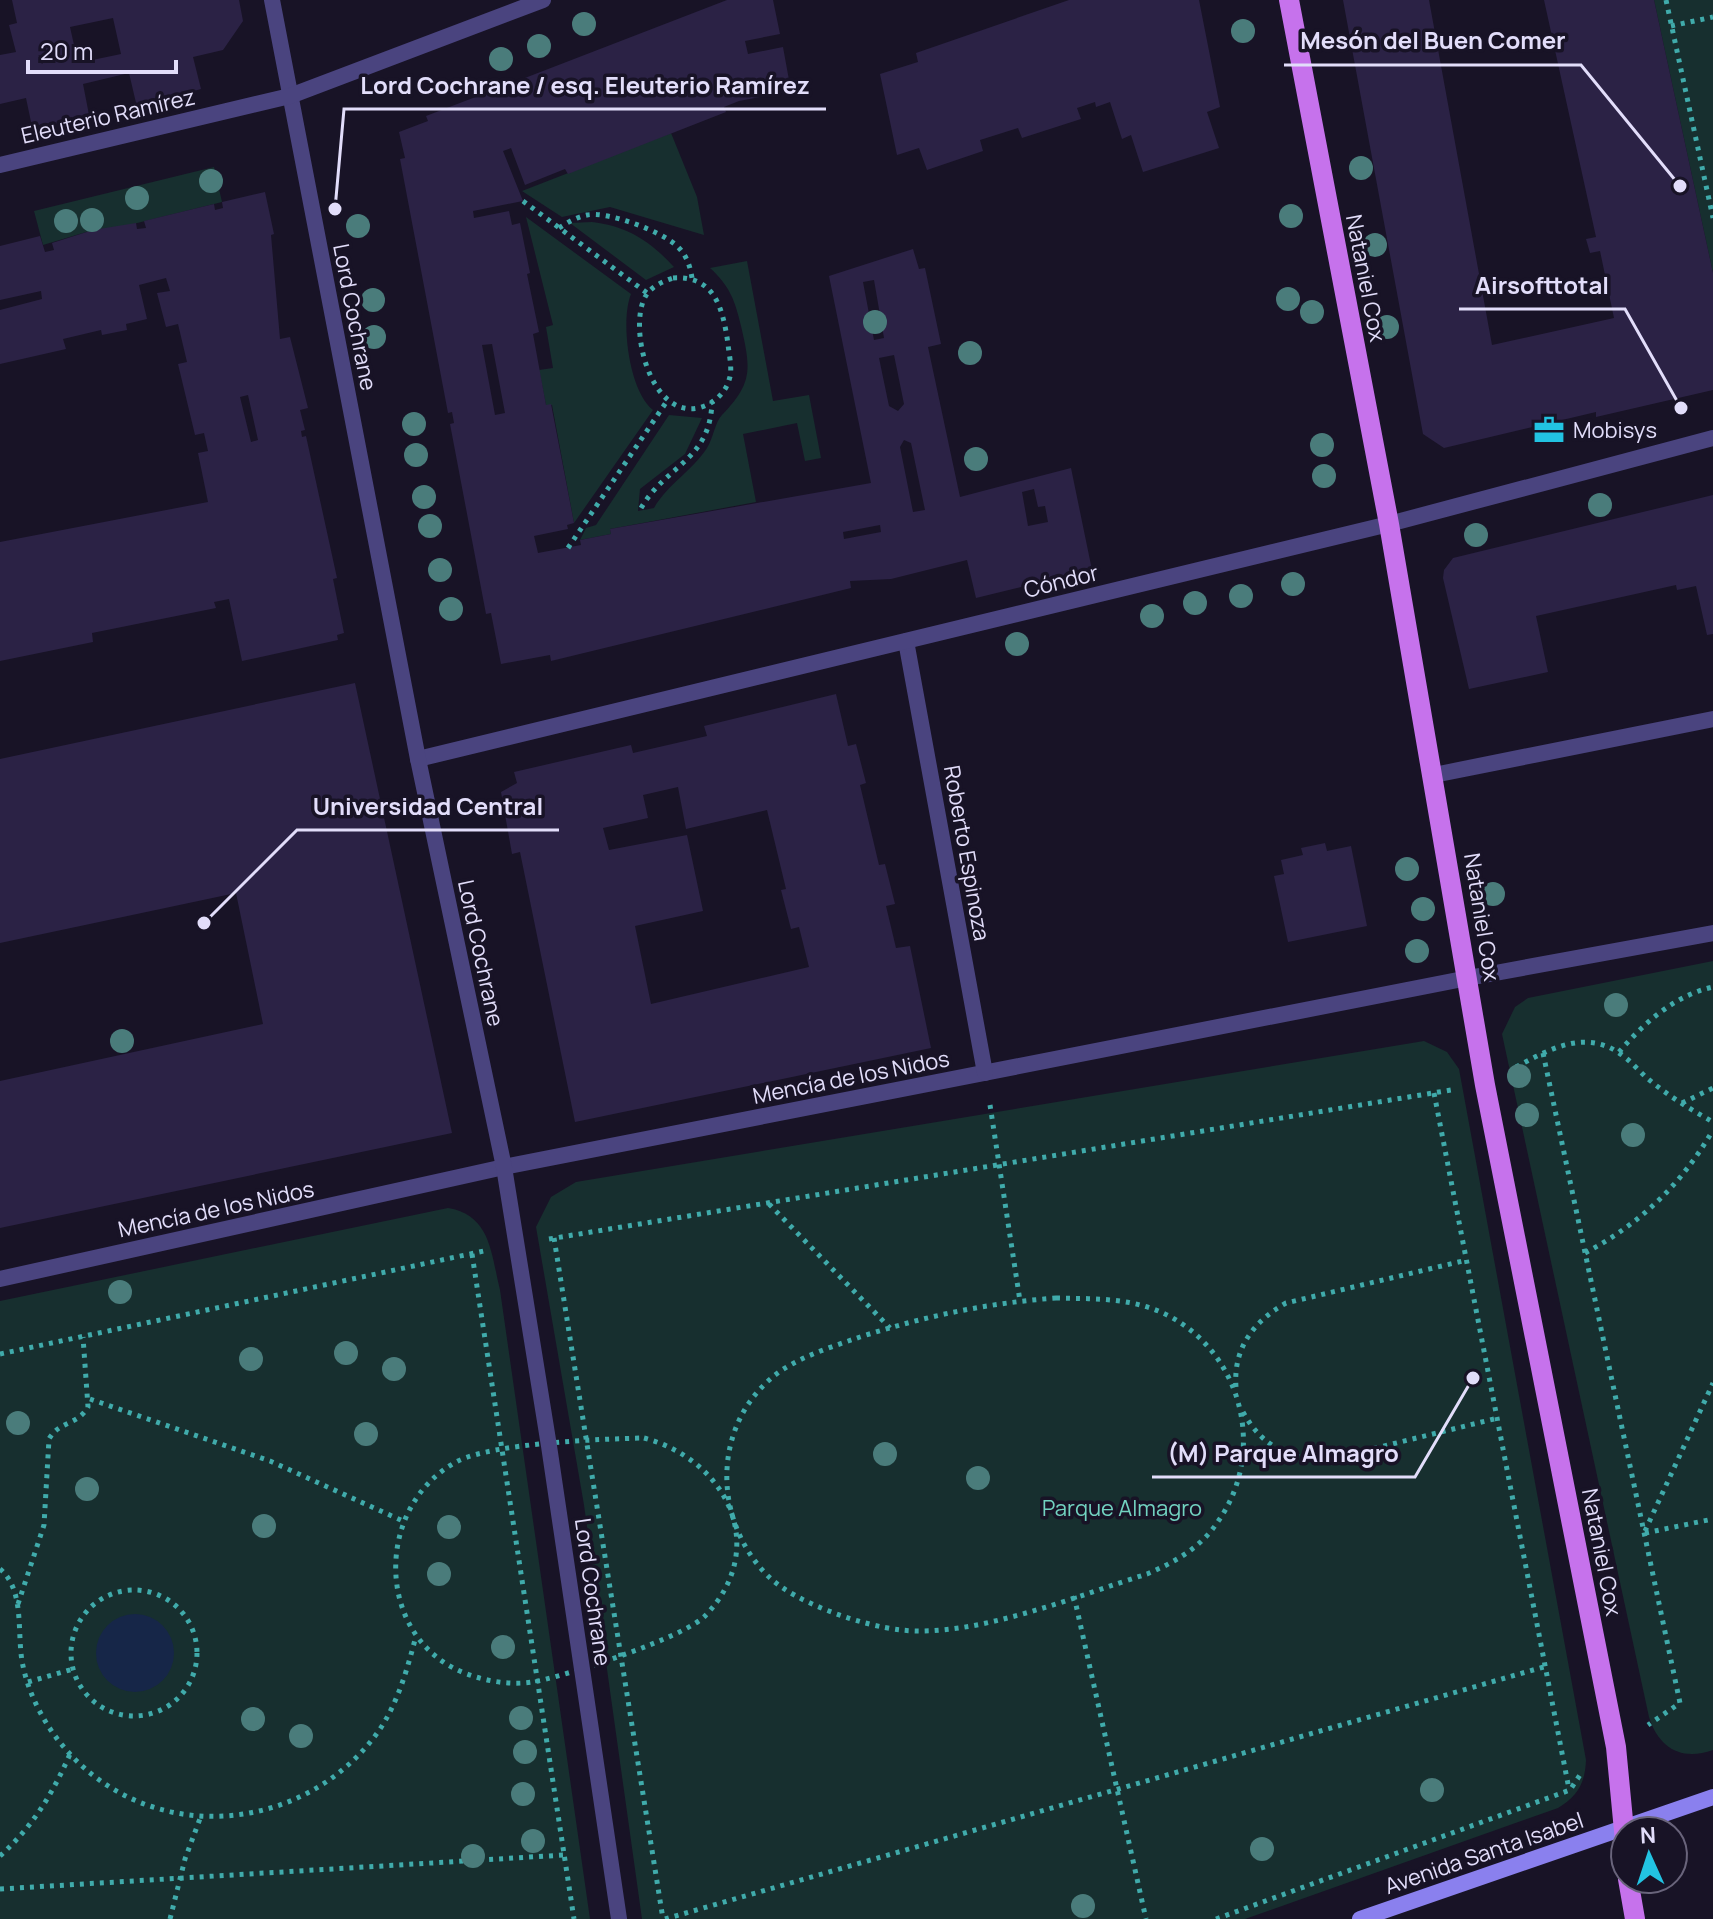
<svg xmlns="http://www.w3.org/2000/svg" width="1713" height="1919" viewBox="0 0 1713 1919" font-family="Manrope,sans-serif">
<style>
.green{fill:#172f2f}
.water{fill:#162648}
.building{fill:#2b2245;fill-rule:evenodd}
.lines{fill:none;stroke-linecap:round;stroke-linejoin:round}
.path{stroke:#40abab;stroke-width:5;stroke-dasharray:4 6;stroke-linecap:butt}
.service{stroke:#4a447f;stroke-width:16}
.pedestrian{stroke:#4a447f;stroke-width:16}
.minor{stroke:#4a447f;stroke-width:16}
.tertiary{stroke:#4a447f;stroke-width:16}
.secondary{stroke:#8a80ee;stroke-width:16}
.primary{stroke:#c672ec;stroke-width:20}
.tree{fill:#4a7c7b}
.labels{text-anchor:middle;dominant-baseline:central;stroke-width:7;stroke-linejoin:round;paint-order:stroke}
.street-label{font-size:22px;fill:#e2ddfa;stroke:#181326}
.poi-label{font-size:22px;fill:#e2ddfa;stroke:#181326;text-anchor:start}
.park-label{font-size:22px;fill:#72d2c0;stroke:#181326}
.leader{fill:none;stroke:#e2ddfa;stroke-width:3}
.callout-dot{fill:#e2ddfa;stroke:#181326;stroke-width:3}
.callout-label{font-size:24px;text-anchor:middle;font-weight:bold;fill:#e2ddfa;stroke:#181326;stroke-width:7;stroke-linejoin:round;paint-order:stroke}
</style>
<rect width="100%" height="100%" fill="#181326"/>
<g class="green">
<path d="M1654 0H1713V273Z"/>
<path d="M671 133 697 197 704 235 610 207 562 217 522 191Z"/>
<path d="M214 167 222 202 113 229 93 230 43 245 34 211Z"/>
<path d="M526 217 631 294C620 321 629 391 653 410L574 523 552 405H546L539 370 553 368 546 327 553 325Z"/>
<path d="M592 222C627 226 650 241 674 267L646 280 570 223Z"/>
<path d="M747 261 773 401 809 395 821 458 805 461 797 423 743 434 756 502 610 529 611 534 580 540 586 528 596 525 669 415 702 418 685 454 640 489 638 511 654 508C668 484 692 471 707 448 713 439 715 422 722 415 753 383 751 369 741 326 735 301 730 286 710 268Z"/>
<path d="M1713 961V1750C1682 1761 1659 1749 1649 1717L1502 1034 1515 1007 1528 998Z"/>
<path d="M1424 1041 1447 1052 1459 1069 1586 1760C1585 1783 1578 1796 1558 1808L1245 1919H642L584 1505 536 1227 551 1197 576 1182Z"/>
<path d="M448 1208C491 1215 491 1254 500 1290L590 1919H0V1301Z"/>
</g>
<circle class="water" cx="135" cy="1653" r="39"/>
<g class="building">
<path d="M12 0H239L243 21 223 50 193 57 201 89 137 107 129 73 83 84 90 120 34 136 26 98 0 104V55L16 52 9 25 17 23ZM113 18 121 54 78 63 70 27Z"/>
<path d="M727 0H773L780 34 745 41 748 54 783 47 791 91 739 101 724 107 726 112 568 174 565 169 525 185 511 148 503 151 523 201 473 211 474 218 509 211 512 225 520 223 530 273 527 274 539 332 533 334 546 405 551 404 574 523 567 525 568 529 534 536 538 553 581 545 580 540 611 534 610 529 871 483 829 276 913 249 919 269 925 268 941 344 928 347 960 497 1071 468 1092 570 976 598 967 560 891 579 850 581 851 588 551 661 550 655 501 664 491 613 486 614 450 424 454 423 452 412 448 413 400 159 405 158 399 132 428 121 426 116ZM874 280 884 338 874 340 863 282ZM492 344 505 413 495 415 482 345ZM894 355 904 404 898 411 889 406 879 358ZM904 440 911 443 925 510 913 512 900 447ZM1034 489 1038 507 1045 506 1048 522 1028 526 1022 492ZM880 525 881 532 844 539 843 532Z"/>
<path d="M1069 0H1199L1220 107 1207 112 1219 148 1143 172 1131 135 1122 139 1110 102 1096 107 1095 102 1077 108 1081 119 1022 138 1018 128 980 140 983 151 927 170 919 148 897 155 880 74 918 62 916 53Z"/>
<path d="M1343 0H1429L1492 345 1614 318 1600 251 1590 253 1586 239 1596 237 1544 0H1654L1713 273V390L1596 417V412L1444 448 1423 434Z"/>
<path d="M265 192 274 234 271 235 280 339 290 337 308 408 300 410 305 430 301 431 302 437 306 436 337 578 333 579 344 633 337 635 338 640 242 661 229 599 214 602 216 608 92 633 93 642 0 661V542L208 502 198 453 208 451 204 433 195 435 178 364 187 362 178 324 166 327 157 293 170 291 166 278 139 285 147 319 126 324 127 330 102 335 101 330 63 339 66 349 0 364V310L42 299 41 291 0 300V246L40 236 45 252 54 250 52 243 93 230 136 223 137 229 146 228 144 221 214 204 215 210 223 208 222 202ZM248 395 258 440 251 442 240 397Z"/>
<path d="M1713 495V634L1707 635 1696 586 1677 590 1676 585 1536 616 1548 672 1469 689 1443 578 1444 570 1453 558Z"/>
<path d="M355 683 452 1133 0 1228V1081L263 1024 236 893 0 943V759Z"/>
<path d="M836 694 848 746 856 744 866 783 860 785 879 865 885 864 895 904 886 906 896 948 910 946 931 1048 575 1122 520 852 512 854 501 792 517 783 514 772 631 745 633 753 707 736 704 726ZM678 787 686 829 767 810 786 889 781 890 791 929 799 927 809 967 651 1004 635 926 703 911 687 835 609 850 603 828 648 818 643 795Z"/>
<path d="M1325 843 1327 851 1351 846 1367 926 1288 942 1274 876 1284 874 1281 860 1303 855 1301 848Z"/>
</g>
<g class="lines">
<g class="path">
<path d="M1666 0 1713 218"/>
<path d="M1671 26 1713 17"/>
<path d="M523 201 647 293"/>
<path d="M559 228C568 222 577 217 587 215 608 211 660 231 676 245 686 254 690 265 692 278"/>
<path d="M673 278C715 275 723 309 728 344 729 355 733 370 729 380 725 394 712 405 698 408 648 418 627 321 647 294 654 285 664 281 673 278Z"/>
<path d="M641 508C667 464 710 461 712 402"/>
<path d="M568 548 667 401"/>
<path d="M1619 1052C1644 1023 1675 995 1713 987"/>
<path d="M1543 1053 1680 1703 1648 1725"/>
<path d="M1516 1067C1548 1050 1584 1029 1619 1053 1629 1059 1638 1070 1647 1078 1667 1095 1690 1109 1713 1122"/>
<path d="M1434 1093 1569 1789"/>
<path d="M1682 1103 1713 1088"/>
<path d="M990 1105 1020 1301"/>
<path d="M769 1204 890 1328"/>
<path d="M554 1238 663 1919"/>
<path d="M549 1239 1451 1090"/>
<path d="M1585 1253C1641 1223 1681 1185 1713 1130"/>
<path d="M472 1254 574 1919"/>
<path d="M1056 1298C1094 1299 1133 1297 1169 1316 1243 1355 1266 1452 1219 1520 1202 1547 1175 1562 1147 1574 1076 1596 975 1638 901 1630 863 1626 795 1603 768 1576 710 1518 712 1418 782 1370 805 1355 834 1346 860 1337 925 1316 988 1303 1056 1298Z"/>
<path d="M0 1354 484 1251"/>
<path d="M1236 1387C1233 1348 1254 1321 1286 1303L1467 1260"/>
<path d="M90 1399 270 1461 403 1521"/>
<path d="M1243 1412C1262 1447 1291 1461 1331 1459L1498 1418"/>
<path d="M644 1438C727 1460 770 1547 706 1615 686 1637 571 1674 538 1681 514 1686 489 1682 467 1674 374 1640 373 1505 458 1461 494 1443 601 1439 644 1438Z"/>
<path d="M1645 1531 1713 1383"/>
<path d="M1645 1533 1713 1519"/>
<path d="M0 1569C26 1591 16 1635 23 1666 32 1709 60 1750 94 1776 182 1844 309 1823 375 1736 397 1707 407 1670 416 1636"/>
<circle cx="134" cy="1653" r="63"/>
<path d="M1074 1596 1146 1919"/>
<path d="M18 1604 44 1525 49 1439C59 1421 78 1425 88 1407L83 1337"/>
<path d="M28 1682 73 1669"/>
<path d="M0 1856C33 1826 52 1795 70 1754"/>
<path d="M0 1889 564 1855"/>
<path d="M170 1919 185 1859 201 1816"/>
<path d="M665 1919 1547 1666"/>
<path d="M1216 1919 1570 1790 1582 1772"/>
</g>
<path class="service" d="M1434 775 1713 719"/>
<path class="pedestrian" d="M0 1279 504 1167 1468 978"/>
<g class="minor">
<path d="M906 641 985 1073"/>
<path d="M418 759 1389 524 1713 438"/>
<path d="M1468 978 1713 933"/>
</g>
<g class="tertiary">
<path d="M272 0 418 759 504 1167 549 1446 619 1919"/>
<path d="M0 165 290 96 543 0"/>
</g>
<path class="secondary" d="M1360 1919 1713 1797"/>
<g class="primary">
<path d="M1289 0 1389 524 1485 1085 1616 1747 1625 1841"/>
<path d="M1628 1879 1635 1919"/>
</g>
</g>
<g class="tree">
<circle cx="584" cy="24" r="12"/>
<circle cx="1243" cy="31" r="12"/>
<circle cx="539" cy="46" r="12"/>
<circle cx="501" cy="59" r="12"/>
<circle cx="1361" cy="168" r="12"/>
<circle cx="211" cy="181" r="12"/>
<circle cx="137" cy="198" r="12"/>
<circle cx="1291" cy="216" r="12"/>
<circle cx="92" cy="220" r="12"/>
<circle cx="66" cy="221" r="12"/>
<circle cx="358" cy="226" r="12"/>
<circle cx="1375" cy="245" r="12"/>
<circle cx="1288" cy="299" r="12"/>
<circle cx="373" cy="300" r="12"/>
<circle cx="1312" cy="312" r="12"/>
<circle cx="875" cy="322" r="12"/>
<circle cx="1387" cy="327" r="12"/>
<circle cx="374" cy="337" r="12"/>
<circle cx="970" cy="353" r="12"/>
<circle cx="414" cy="424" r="12"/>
<circle cx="1322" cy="445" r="12"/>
<circle cx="416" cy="455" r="12"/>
<circle cx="976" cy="459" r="12"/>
<circle cx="1324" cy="476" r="12"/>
<circle cx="424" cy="497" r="12"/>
<circle cx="1600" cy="505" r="12"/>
<circle cx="430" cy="526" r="12"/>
<circle cx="1476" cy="535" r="12"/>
<circle cx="440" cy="570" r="12"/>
<circle cx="1293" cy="584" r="12"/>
<circle cx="1241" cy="596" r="12"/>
<circle cx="1195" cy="603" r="12"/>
<circle cx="451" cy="609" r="12"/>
<circle cx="1152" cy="616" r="12"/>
<circle cx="1017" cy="644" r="12"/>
<circle cx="1407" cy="869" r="12"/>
<circle cx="1493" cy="894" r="12"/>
<circle cx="1423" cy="909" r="12"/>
<circle cx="1417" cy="951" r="12"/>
<circle cx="1616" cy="1005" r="12"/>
<circle cx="122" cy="1041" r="12"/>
<circle cx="1519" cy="1076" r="12"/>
<circle cx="1527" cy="1115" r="12"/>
<circle cx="1633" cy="1135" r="12"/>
<circle cx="120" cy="1292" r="12"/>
<circle cx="346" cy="1353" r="12"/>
<circle cx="251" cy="1359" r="12"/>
<circle cx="394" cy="1369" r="12"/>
<circle cx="18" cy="1423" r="12"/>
<circle cx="366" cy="1434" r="12"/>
<circle cx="885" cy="1454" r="12"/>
<circle cx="978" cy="1478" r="12"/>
<circle cx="87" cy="1489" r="12"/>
<circle cx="264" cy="1526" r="12"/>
<circle cx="449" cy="1527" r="12"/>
<circle cx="439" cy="1574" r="12"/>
<circle cx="503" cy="1647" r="12"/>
<circle cx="521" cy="1718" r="12"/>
<circle cx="253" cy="1719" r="12"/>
<circle cx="301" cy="1736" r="12"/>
<circle cx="525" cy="1752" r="12"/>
<circle cx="1432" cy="1790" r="12"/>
<circle cx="523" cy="1794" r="12"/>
<circle cx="533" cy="1841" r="12"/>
<circle cx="1262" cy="1849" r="12"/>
<circle cx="473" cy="1856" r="12"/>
<circle cx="1083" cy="1906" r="12"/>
</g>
<defs>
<g id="office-bare" transform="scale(2.4)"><path d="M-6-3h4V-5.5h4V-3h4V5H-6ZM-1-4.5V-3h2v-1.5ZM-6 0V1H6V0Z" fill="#22c3e2" stroke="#181326" stroke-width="2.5" paint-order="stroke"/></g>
</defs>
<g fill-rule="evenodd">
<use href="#office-bare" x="1549" y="430"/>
</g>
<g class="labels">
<g class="street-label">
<text transform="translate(108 116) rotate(-13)">Eleuterio Ramírez</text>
<text transform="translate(1366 278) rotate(79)">Nataniel Cox</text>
<text transform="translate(355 317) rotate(79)">Lord Cochrane</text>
<text transform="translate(1061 581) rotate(-14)">Cóndor</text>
<text transform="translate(967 853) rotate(80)">Roberto Espinoza</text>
<text transform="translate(1482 917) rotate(81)">Nataniel Cox</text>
<text transform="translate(481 953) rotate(78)">Lord Cochrane</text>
<text transform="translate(851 1077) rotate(-11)">Mencía de los Nidos</text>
<text transform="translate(216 1209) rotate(-12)">Mencía de los Nidos</text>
<text transform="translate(1602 1552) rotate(79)">Nataniel Cox</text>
<text transform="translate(593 1592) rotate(82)">Lord Cochrane</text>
<text transform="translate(1484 1853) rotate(-19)">Avenida Santa Isabel</text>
</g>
<g class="poi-label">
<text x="1573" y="430">Mobisys</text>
</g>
<g class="park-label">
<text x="1122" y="1508">Parque Almagro</text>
</g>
</g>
<path class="leader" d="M1680 186L1581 65H1284M335 209L344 109H826M1681 408L1625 309H1459M204 923L297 830H559M1473 1378L1415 1477H1152"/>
<g class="callout-dot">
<circle cx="1680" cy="186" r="8"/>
<circle cx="335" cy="209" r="8"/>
<circle cx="1681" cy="408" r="8"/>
<circle cx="204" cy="923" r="8"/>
<circle cx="1473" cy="1378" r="8"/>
</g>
<g class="callout-label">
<text x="1433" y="49">Mesón del Buen Comer</text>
<text x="585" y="94">Lord Cochrane / esq. Eleuterio Ramírez</text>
<text x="1542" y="294">Airsofttotal</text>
<text x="428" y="815">Universidad Central</text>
<text x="1283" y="1462">(M) Parque Almagro</text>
</g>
<g transform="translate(1649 1855) rotate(357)"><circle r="38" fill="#181326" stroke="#69647b" stroke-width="2"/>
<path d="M0-6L14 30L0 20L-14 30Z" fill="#22c3e2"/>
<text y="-12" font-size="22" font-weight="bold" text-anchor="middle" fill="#e2ddfa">N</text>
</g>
<path d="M28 60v12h148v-12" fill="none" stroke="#e2ddfa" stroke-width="4"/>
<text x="40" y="60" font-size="24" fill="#e2ddfa" stroke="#181326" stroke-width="6" paint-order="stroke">20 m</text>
</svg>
